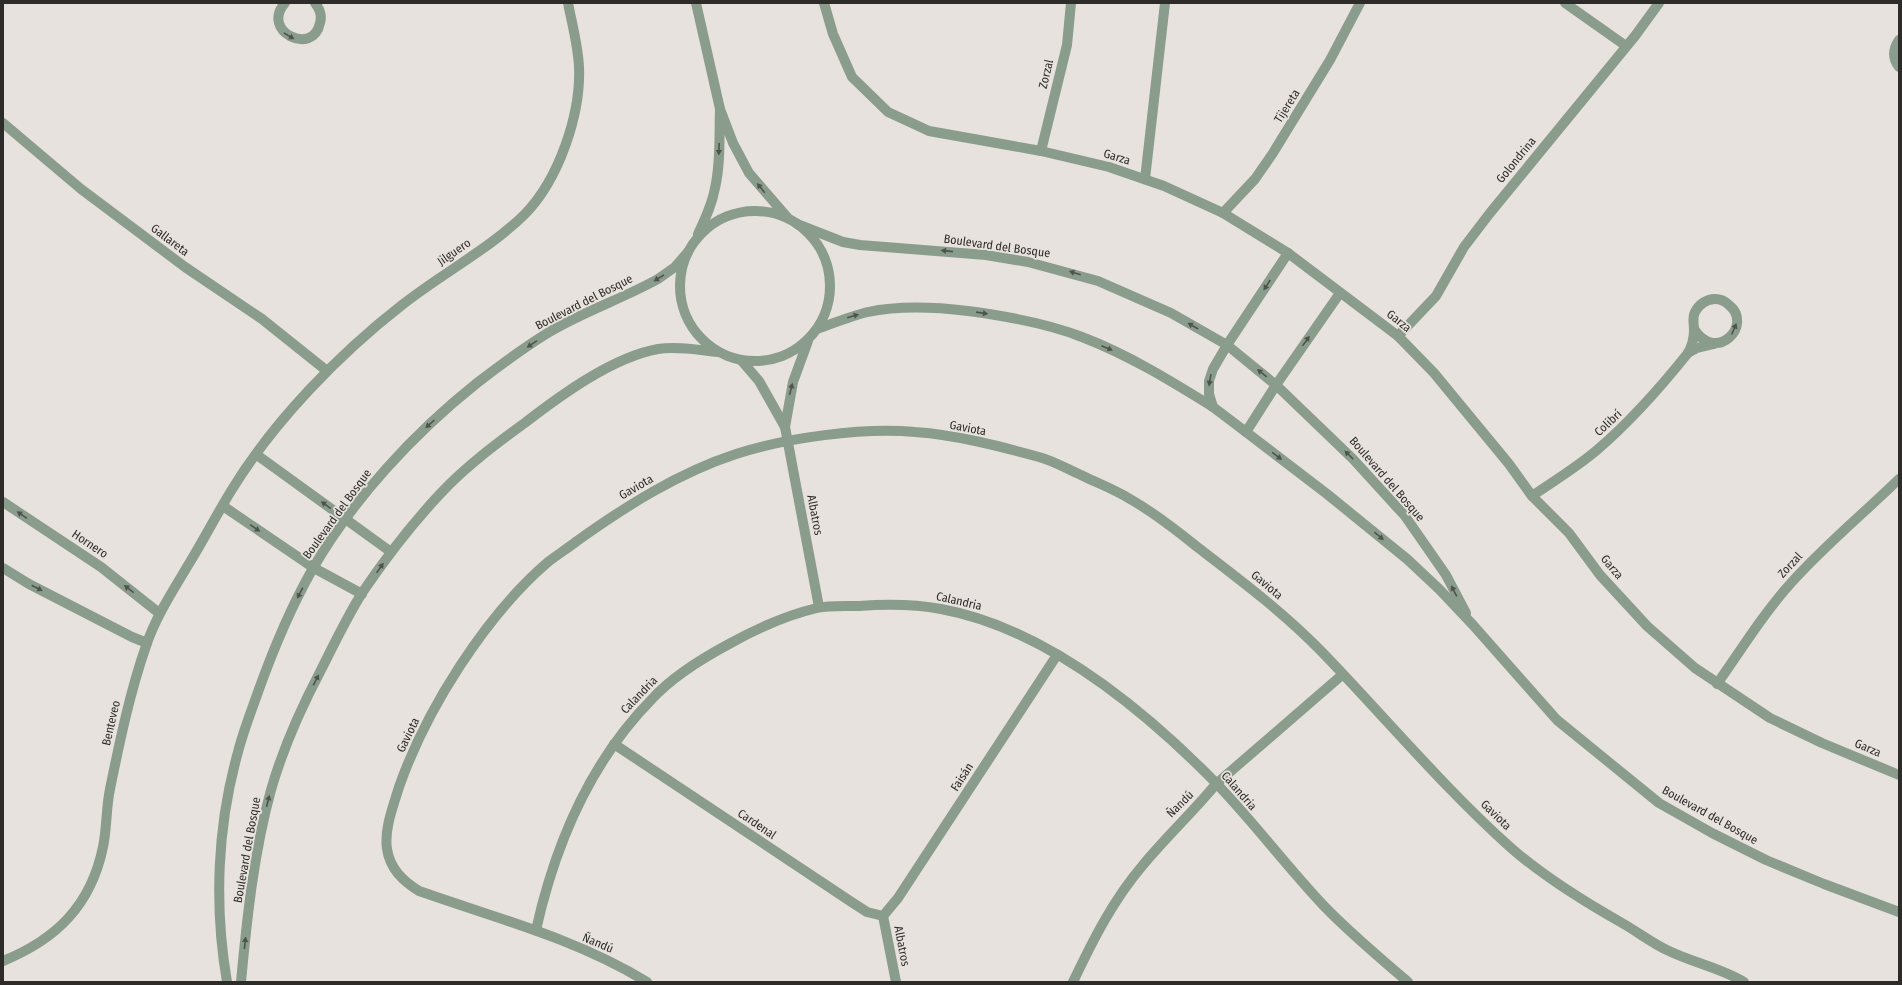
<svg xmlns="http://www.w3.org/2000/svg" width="1902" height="985" viewBox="0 0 1902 985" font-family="'Fira Sans Condensed',sans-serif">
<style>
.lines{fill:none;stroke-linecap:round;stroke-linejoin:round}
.street{stroke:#8a9c8c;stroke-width:10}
.oneway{fill:#4e534c}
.labels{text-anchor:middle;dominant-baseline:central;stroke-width:3.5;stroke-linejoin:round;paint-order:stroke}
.street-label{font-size:12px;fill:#2e2c2a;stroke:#e7e2dd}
</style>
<rect width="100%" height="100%" fill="#e7e2dd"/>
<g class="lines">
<g class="street">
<path d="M285 3C260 31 313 57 320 23 322 16 320 9 315 3"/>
<path d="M696 3 720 109"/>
<path d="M824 3 833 34 852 77 888 112 929 131 1041 151 1109 167 1164 186 1223 213 1288 253 1398 336 1434 373 1509 464 1532 496 1569 533 1600 575 1647 626 1695 668 1770 718 1822 743 1899 775"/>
<path d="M1565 3 1626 46"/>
<path d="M1899 40C1893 49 1892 58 1899 67"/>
<path d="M3 123 81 189 185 267 262 319 327 371"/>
<path d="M1041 151 1067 45 1071 3"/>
<path d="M1145 179 1165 3"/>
<circle cx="755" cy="286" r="75"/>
<path d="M1223 213 1255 179 1273 153 1330 60 1360 3"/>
<path d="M797 224 843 242 860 245 986 255 1028 262 1098 281 1171 313 1227 345 1276 385 1246 432 1213 407 1209 394V381L1213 369 1227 345 1288 253"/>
<path d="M698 234C705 219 712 205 715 188 721 162 719 135 720 109L733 143 749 173 787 217"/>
<path d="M1340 293 1276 385 1353 459 1405 516 1446 575 1466 613"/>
<path d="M817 329C834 323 851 316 868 312 901 305 935 307 968 311 1006 316 1046 323 1082 337 1129 355 1171 381 1213 407"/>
<path d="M1694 329C1716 364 1754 325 1729 305 1725 301 1720 299 1715 299 1707 299 1699 304 1695 312 1692 318 1694 323 1694 330 1694 339 1692 346 1688 353L1697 348 1714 344"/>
<path d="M1398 336 1436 296 1464 247 1490 213 1635 36 1659 3"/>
<path d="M741 360 759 381 785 427 819 607"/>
<path d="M785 427 793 382 808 341"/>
<path d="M1246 432 1327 494 1407 559 1439 589 1473 625 1557 720 1659 803 1712 833 1766 860 1824 884 1899 912"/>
<path d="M257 455 391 552"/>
<path d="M1532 496C1554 481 1577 467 1597 450 1631 421 1660 388 1688 353"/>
<path d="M3 502 101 567 159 613"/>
<path d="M223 506 314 568 362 594"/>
<path d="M3 568 29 584 132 637 147 643"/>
<path d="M1717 684C1741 650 1763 614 1791 583 1824 546 1863 514 1899 479"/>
<path d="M614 744 853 903 867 912 883 916 898 898 1057 655"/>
<path d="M883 916 896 982"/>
<path d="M536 930C555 845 590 762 652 699 673 676 701 659 729 644 756 629 787 615 817 608 830 605 845 606 859 606 886 604 914 604 941 609 1045 628 1142 708 1214 781 1253 821 1286 866 1324 906 1350 933 1380 958 1408 982"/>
<path d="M3 961C57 939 91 905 103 847 107 828 106 808 110 789 120 740 130 692 146 646 156 616 174 589 190 562 204 539 217 514 231 491 273 422 339 354 402 305 441 274 491 248 525 214 559 179 581 114 579 67 578 45 572 24 568 3"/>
<path d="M227 982C214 906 217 826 238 752 243 732 251 712 258 692 273 650 290 609 312 570 352 500 414 433 477 383 499 366 522 349 546 334 582 312 622 299 658 279L675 267 688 252"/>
<path d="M241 982C247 917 254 852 271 790 283 748 301 708 321 670 334 644 347 617 362 593 385 559 411 525 440 494 465 467 496 444 526 422 561 395 613 357 658 349 677 346 698 350 718 352"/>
<path d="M647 982C577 939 496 918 419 891 403 881 390 869 387 849 384 829 393 807 399 787 426 710 485 616 548 562 557 555 568 548 577 541 626 506 678 473 736 454 785 438 863 427 915 432 957 435 999 446 1039 457 1054 461 1067 469 1081 475 1097 483 1114 489 1130 499 1153 512 1175 529 1196 546 1239 579 1283 612 1321 651 1384 716 1442 786 1510 847 1544 877 1583 901 1622 923 1638 932 1653 944 1669 951 1694 963 1721 968 1744 982"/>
<path d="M1073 982C1093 940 1113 900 1143 865 1166 837 1193 812 1216 784L1342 675"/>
</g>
</g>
<defs><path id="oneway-solid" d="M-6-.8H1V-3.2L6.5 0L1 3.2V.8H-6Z"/></defs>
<g class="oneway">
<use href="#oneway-solid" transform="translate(289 36) rotate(31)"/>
<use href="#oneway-solid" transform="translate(719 149) rotate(92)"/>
<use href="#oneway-solid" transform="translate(761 188) rotate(-129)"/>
<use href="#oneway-solid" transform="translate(947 251) rotate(-174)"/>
<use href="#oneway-solid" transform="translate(1075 273) rotate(-163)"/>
<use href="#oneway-solid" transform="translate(659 278) rotate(148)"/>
<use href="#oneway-solid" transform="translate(1267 285) rotate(123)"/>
<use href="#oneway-solid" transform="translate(982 313) rotate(8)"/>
<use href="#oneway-solid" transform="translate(853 316) rotate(-16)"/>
<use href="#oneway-solid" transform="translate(1193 326) rotate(-150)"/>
<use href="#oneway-solid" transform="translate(1734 329) rotate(-67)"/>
<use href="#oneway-solid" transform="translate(1306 341) rotate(-55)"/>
<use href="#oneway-solid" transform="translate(532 344) rotate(146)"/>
<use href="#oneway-solid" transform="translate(1107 348) rotate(23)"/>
<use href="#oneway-solid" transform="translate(1262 373) rotate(-141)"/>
<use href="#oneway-solid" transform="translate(1210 380) rotate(100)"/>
<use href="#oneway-solid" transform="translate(791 389) rotate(-76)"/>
<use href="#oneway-solid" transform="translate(430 424) rotate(138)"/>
<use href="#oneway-solid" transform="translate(1349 455) rotate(-135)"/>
<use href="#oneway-solid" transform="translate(1277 456) rotate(37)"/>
<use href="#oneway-solid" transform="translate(326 505) rotate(-144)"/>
<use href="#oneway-solid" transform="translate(22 515) rotate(-146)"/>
<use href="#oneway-solid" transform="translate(255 528) rotate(34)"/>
<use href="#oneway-solid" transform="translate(1379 536) rotate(40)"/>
<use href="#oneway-solid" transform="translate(380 568) rotate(-55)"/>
<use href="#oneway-solid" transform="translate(37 588) rotate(27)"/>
<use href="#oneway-solid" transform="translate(129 589) rotate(-142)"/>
<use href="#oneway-solid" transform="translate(1454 591) rotate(-118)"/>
<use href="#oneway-solid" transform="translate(300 593) rotate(118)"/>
<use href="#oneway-solid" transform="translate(316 680) rotate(-63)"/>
<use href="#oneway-solid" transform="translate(268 801) rotate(-76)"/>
<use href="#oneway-solid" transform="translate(245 943) rotate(-84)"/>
</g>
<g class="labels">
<g class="street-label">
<text transform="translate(1046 74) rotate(-77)">Zorzal</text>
<text transform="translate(1287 106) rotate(-58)">Tijereta</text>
<text transform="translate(1117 157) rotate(17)">Garza</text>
<text transform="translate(1516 160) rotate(-51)">Golondrina</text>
<text transform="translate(170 240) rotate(37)">Gallareta</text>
<text transform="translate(997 246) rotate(8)">Boulevard del Bosque</text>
<text transform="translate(454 252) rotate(-35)">Jilguero</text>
<text transform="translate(584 302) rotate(-27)">Boulevard del Bosque</text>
<text transform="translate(1399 321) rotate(39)">Garza</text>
<text transform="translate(1608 423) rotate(-43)">Colibrí</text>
<text transform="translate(968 428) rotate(11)">Gaviota</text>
<text transform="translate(1387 479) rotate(49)">Boulevard del Bosque</text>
<text transform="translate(636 487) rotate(-30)">Gaviota</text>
<text transform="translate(337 514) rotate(-54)">Boulevard del Bosque</text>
<text transform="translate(815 515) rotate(79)">Albatros</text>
<text transform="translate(90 544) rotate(34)">Hornero</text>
<text transform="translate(1790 565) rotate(-47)">Zorzal</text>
<text transform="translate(1612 567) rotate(50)">Garza</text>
<text transform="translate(1267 585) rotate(40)">Gaviota</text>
<text transform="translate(959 601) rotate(13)">Calandria</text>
<text transform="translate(639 695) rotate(-46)">Calandria</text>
<text transform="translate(111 723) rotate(-77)">Benteveo</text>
<text transform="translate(408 735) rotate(-64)">Gaviota</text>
<text transform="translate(1868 748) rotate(23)">Garza</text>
<text transform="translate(962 777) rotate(-57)">Faisán</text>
<text transform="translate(1239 791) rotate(49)">Calandria</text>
<text transform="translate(1180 804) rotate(-45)">Ñandú</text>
<text transform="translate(1496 815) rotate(44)">Gaviota</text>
<text transform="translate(1710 815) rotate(29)">Boulevard del Bosque</text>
<text transform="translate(757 824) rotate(34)">Cardenal</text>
<text transform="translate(247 850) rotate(-80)">Boulevard del Bosque</text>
<text transform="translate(598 943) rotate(23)">Ñandú</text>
<text transform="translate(902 946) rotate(79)">Albatros</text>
</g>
</g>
<rect width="1902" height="985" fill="none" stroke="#2e2c2a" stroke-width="8"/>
</svg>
